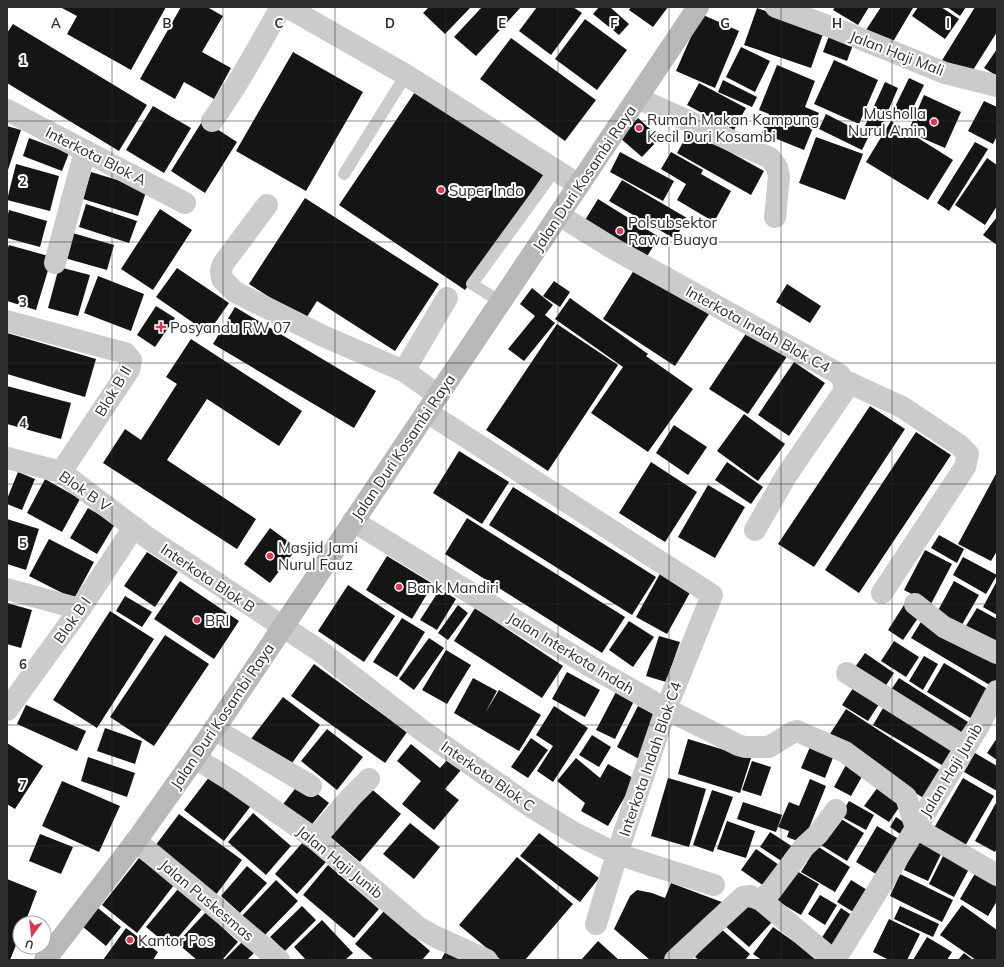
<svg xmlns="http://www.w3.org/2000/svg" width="1004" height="967" viewBox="0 0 1004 967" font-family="Mulish,sans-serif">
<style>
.building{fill:#151515}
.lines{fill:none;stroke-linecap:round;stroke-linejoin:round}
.service{stroke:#cbcbcb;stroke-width:12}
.minor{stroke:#cbcbcb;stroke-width:22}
.secondary{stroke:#b8b8b8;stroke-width:22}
.grid{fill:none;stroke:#2e2e2e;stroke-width:1;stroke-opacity:0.55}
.poi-dot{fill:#de3755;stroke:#fff;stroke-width:1.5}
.labels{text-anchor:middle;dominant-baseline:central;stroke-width:4;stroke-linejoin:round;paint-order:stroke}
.street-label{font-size:15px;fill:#2e2e2e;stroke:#fff}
.poi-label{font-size:15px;fill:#2e2e2e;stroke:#fff;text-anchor:start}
.grid-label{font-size:13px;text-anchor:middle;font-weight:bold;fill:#2e2e2e;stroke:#fff;stroke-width:4;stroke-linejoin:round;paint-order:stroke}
</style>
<rect width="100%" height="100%" fill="#fff"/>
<g class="building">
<path d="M60 7H166L131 70 67 34 77 16Z"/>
<path d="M181 7H207L223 16 202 52 231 68 214 99 184 82 175 99 140 79Z"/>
<path d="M426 7H471L445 34 423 13 428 8Z"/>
<path d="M482 7H521L476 56 454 37Z"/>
<path d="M537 7H573L582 13 551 55 519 31Z"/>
<path d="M599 7H610L629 24 619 35 593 14Z"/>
<path d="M631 7H668L653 27 629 10Z"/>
<path d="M835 7H869L858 25 833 10Z"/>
<path d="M881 7 913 8 891 45 866 30Z"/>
<path d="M918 7H941L959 19 945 39 912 16Z"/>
<path d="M947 7H966L960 16Z"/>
<path d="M975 7H997V32L968 78 941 62Z"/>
<path d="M757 8 824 31 811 68 744 45Z"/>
<path d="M701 14 739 31 715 88 676 71Z"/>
<path d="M585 19 627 50 597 90 555 59Z"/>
<path d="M13 24 147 105 119 151 7 83V33Z"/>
<path d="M830 33 854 42 847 61 823 52Z"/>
<path d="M511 38 596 100 565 141 480 79Z"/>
<path d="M741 47 770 61 755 92 726 77Z"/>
<path d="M997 49V76L984 68Z"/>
<path d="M293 52 363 92 306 191 236 151Z"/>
<path d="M834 60 878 80 859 124 814 104Z"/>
<path d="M777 65 815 81 805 107 819 113 804 150 762 133 769 114 759 110Z"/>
<path d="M909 78 924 85 908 118 893 111Z"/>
<path d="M723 80 757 97 752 107 718 92Z"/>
<path d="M885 82 898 88 879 132 865 126Z"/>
<path d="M699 83 746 108 734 130 687 105Z"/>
<path d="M417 89 544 174 465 290 339 205Z"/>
<path d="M924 95 961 112 945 148 908 132Z"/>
<path d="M984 101 997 107V136L993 144 968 131Z"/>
<path d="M153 106 191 128 164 173 126 150Z"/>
<path d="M826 114 869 136 862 150 819 129Z"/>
<path d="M638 118 660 138 642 157 620 138Z"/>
<path d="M203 120 237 142 205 193 171 171Z"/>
<path d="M891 121 953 160 928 200 866 162Z"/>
<path d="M7 126 21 130 7 173Z"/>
<path d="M690 130 764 171 751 195 677 153Z"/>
<path d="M816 137 863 154 845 200 799 183Z"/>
<path d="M29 138 69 153 62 171 23 156Z"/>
<path d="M975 142 988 149 949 211 937 203Z"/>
<path d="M620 152 674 181 663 201 610 172Z"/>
<path d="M671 152 703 170 701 174 731 191 714 222 677 200 686 184 661 169Z"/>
<path d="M987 158 997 165V206L985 225 955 205Z"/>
<path d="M16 164 59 176 50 211 7 200Z"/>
<path d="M91 172 147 189 138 216 83 199Z"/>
<path d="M622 180 687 218 675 239 609 201Z"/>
<path d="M305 198 439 284 395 351 317 301 305 320 249 284Z"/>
<path d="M598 199 659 237 643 263 582 225Z"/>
<path d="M86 204 137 221 129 243 79 227Z"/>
<path d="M160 209 192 230 153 290 121 269Z"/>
<path d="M9 210 47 221 40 247 7 238V218Z"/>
<path d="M997 217V245L983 235Z"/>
<path d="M69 232 114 245 107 270 61 257Z"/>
<path d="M9 245 52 257 36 310 7 301V250Z"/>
<path d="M59 267 90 275 78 316 48 308Z"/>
<path d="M636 267 709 314 675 366 603 319Z"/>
<path d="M177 268 229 303 208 333 156 297Z"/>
<path d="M98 276 144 294 131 331 84 313Z"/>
<path d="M554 281 570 292 560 307 543 296Z"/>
<path d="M787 284 821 306 810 323 776 302Z"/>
<path d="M532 288 553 305 545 315 555 323 524 361 508 349 535 316 520 304Z"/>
<path d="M570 298 648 354 646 356 693 389 648 452 591 413 623 367 555 319Z"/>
<path d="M156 306 175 318 155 347 137 335Z"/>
<path d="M235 307 376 391 354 428 213 344Z"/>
<path d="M557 324 618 365 548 471 486 430Z"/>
<path d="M749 329 788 355 748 414 709 389Z"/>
<path d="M7 333 96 359 85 397 7 374Z"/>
<path d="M191 339 302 411 279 446 207 399 167 460 256 519 237 549 103 463 125 429 141 440 177 384 166 377Z"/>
<path d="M794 362 825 383 789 436 758 415Z"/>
<path d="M7 386 71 403 61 439 7 424Z"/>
<path d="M870 406 905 429 814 567 778 544Z"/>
<path d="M744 414 785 444 758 481 717 451Z"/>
<path d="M674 425 707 447 688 475 656 453Z"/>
<path d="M916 432 951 455 859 593 825 570Z"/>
<path d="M459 451 509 482 482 524 433 493Z"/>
<path d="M651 462 697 492 665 542 619 513Z"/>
<path d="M727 462 763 487 751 504 715 480Z"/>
<path d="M18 472 35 479 22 510 7 504V499Z"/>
<path d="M997 472V551L991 561 958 544Z"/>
<path d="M45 479 80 499 62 532 27 513Z"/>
<path d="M708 485 745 507 715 558 678 537Z"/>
<path d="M513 487 656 577 632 615 489 525Z"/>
<path d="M88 508 115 524 97 554 70 538Z"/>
<path d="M467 518 625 617 602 653 445 554Z"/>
<path d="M7 519 39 529 26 570 7 564Z"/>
<path d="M270 528 297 548 270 583 244 564Z"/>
<path d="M939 535 964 549 957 563 931 548Z"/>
<path d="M49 539 94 562 74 599 29 576Z"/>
<path d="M925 550 952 564 931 604 904 590Z"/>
<path d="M147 552 178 572 155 607 124 586Z"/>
<path d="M387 556 433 584 412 619 366 590Z"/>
<path d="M963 557 997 575 986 594 953 575Z"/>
<path d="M661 572 692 589 667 634 636 617Z"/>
<path d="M180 581 239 621 214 659 154 619Z"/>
<path d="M954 581 979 595 959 630 935 616Z"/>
<path d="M997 581V615L983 607Z"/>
<path d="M348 585 395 616 364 662 318 631Z"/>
<path d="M440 589 456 599 437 630 420 620Z"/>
<path d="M125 596 152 612 142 627 116 611Z"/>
<path d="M7 603 32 610 21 648 7 644Z"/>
<path d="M458 605 468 613 448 640 438 633Z"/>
<path d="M904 605 920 615 903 640 888 630Z"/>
<path d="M475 608 563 666 542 698 454 641Z"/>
<path d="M977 608 997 619V648L964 629Z"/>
<path d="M110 611 154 639 97 728 53 700Z"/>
<path d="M924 617 997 660V680L993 687 911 638Z"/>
<path d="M402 618 425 632 397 677 373 662Z"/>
<path d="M629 621 654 637 633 667 609 650Z"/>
<path d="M165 635 209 664 154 746 110 717Z"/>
<path d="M659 636 680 642 666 682 646 676Z"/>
<path d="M429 638 444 648 414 690 399 679Z"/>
<path d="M894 641 919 657 906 677 881 661Z"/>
<path d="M446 650 471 665 447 704 422 690Z"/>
<path d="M865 653 894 673 883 690 853 670Z"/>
<path d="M924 656 938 664 923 690 909 681Z"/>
<path d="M944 663 991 691 974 720 927 692Z"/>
<path d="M314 664 407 732 385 763 291 696Z"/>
<path d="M567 672 600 690 585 717 552 699Z"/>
<path d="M473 678 497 691 485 713 499 690 541 715 519 751 454 713Z"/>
<path d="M899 678 968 722 956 740 887 696Z"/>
<path d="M857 682 883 698 868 721 842 705Z"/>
<path d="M616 692 634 701 615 739 596 730Z"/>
<path d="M283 697 320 725 289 767 251 739Z"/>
<path d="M886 703 960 746 947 768 873 725Z"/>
<path d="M26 705 86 731 77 751 17 724Z"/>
<path d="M554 706 588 728 553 782 537 771 553 746 536 735Z"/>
<path d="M638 706 661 718 639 759 617 747Z"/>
<path d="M846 709 946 774 928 801 828 737Z"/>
<path d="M105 728 142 741 135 764 97 751Z"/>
<path d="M327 729 363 757 337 790 301 761Z"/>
<path d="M592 735 611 747 599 767 579 755Z"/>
<path d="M531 738 548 750 528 778 511 767Z"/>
<path d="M997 738V760L987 753Z"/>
<path d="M688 739 751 758 740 793 678 774Z"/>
<path d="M813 740 836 750 825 778 801 768Z"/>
<path d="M7 743 43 766 15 809 7 804Z"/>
<path d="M411 744 440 768 448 759 461 770 445 789 459 800 434 830 402 804 421 781 397 761Z"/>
<path d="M975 753 997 766V791L964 772Z"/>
<path d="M88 757 135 773 127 797 81 781Z"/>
<path d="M576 758 600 778 608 764 635 779 608 826 581 811 585 803 557 781Z"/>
<path d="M752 761 771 767 761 796 742 790Z"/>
<path d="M847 763 864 773 851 796 834 787Z"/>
<path d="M213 772 253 803 224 841 184 810Z"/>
<path d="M668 778 706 789 689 847 651 836Z"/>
<path d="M963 778 994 796 965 846 934 828Z"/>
<path d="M810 779 826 786 803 843 787 837 789 831 778 827 789 802 799 806Z"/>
<path d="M62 781 120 806 99 852 42 826Z"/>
<path d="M301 781 329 803 309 828 281 807Z"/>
<path d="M368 786 401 814 360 862 327 834Z"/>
<path d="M878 787 902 803 889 822 864 806Z"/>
<path d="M712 790 733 797 713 852 693 845Z"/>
<path d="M849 801 874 815 866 830 840 816Z"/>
<path d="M997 801V848L995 852 975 841Z"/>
<path d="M743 802 782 815 776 832 737 819Z"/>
<path d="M253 813 291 846 266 875 228 842Z"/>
<path d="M179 814 242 860 215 896 152 850Z"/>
<path d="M838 817 864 833 847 861 821 845Z"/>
<path d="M896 817 912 828 906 838 890 827Z"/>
<path d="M727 821 755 831 746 858 717 849Z"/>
<path d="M410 823 440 847 414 879 383 854Z"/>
<path d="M877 826 902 841 881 877 856 862Z"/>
<path d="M770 832 796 849 786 864 760 847Z"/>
<path d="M539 833 599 878 580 902 520 856Z"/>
<path d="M40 834 73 847 61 874 29 861Z"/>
<path d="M917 841 942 852 928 881 904 870Z"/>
<path d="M303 842 326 862 297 894 275 874Z"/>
<path d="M817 846 850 867 835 892 801 872Z"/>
<path d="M756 849 779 865 764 886 741 870Z"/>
<path d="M944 854 970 867 954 897 929 884Z"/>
<path d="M517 857 573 904 525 960H501L459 925Z"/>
<path d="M139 858 174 885 137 933 102 905Z"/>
<path d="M328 865 379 909 354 938 303 895Z"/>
<path d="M247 866 267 883 240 913 221 896Z"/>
<path d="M795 870 819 884 801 915 777 901Z"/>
<path d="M977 870 997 882V901L988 916 960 899Z"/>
<path d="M900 874 953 900 942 922 890 896Z"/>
<path d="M7 879 37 891 25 923H20V935L10 960H7Z"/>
<path d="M276 880 298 901 262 938 241 917Z"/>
<path d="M851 880 872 893 858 915 837 902Z"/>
<path d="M671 883 727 904 668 960H650L614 929 630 896 637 890 652 893 665 898Z"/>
<path d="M178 889 202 909 170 947 146 927Z"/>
<path d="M820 895 837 905 825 925 808 914Z"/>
<path d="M747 901 772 922 749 947 725 926Z"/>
<path d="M962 905 997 930V960H976L940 935Z"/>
<path d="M302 906 316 920 285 951 270 937Z"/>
<path d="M900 906 939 924 933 937 894 919Z"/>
<path d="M98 908 121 927 106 946 83 927Z"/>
<path d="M841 908 856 918 836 949 821 939Z"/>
<path d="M384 911 430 951 422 960H374L355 944Z"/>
<path d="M206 912 238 942 222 960H197L177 943Z"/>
<path d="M889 919 920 934 907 960H889L873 952Z"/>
<path d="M322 920 353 953 345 960H306L294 947Z"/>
<path d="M773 927 820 960H762L753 954Z"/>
<path d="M126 928 158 952 153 960H103Z"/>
<path d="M720 928 750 954 745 960H699L695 957Z"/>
<path d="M927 937 952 952 947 960H913Z"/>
<path d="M598 941 619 960H581Z"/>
<path d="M242 942 254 953 247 960H224Z"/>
<path d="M447 949 468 960H441Z"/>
<path d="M964 953 973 960H958Z"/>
</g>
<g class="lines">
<g class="service">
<path d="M344 174 406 75"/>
<path d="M501 302 472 284 555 170"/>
</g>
<g class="minor">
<path d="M287 7 406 75 579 185"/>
<path d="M776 7 839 30 945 73 997 86"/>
<path d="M637 98 770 158 777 167 779 177 775 217"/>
<path d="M7 110 185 203"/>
<path d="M212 121C238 85 259 46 281 7"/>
<path d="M267 205 223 264 221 271 222 279 235 292 323 336 404 371 438 395"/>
<path d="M559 215 614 249 839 374C844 381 845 385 843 393L786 476 755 530"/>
<path d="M55 263 85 151"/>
<path d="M7 321 125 353 131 360 129 370 61 472"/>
<path d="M404 371 447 298"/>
<path d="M843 380 902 407 959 445 968 454 965 467 882 593"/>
<path d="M427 412 712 595 666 709 617 854 596 924"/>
<path d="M7 458 61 472 148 538 320 651 420 729 530 806 574 833 617 854 714 885"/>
<path d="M353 521 590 666 666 709 738 745 745 747H769L793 732 797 731 845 752 906 797 916 828 997 875"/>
<path d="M7 589 80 609"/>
<path d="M915 604 944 627 997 653"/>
<path d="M847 673 965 747"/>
<path d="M7 710 80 609 134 527"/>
<path d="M214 729 311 786"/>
<path d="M195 758 232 781 315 839 418 927 436 937 487 960"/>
<path d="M315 839 350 798 369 779"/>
<path d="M136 841 279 960"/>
<path d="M761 900 771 891 804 847 818 834 836 810"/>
<path d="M675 960 743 897 750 896 761 900 833 960"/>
<path d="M835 960 978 727 997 691"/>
</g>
<path class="secondary" d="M45 960 136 841 195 758 698 7"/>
</g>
<path class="grid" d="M112 7V960M223 7V960M335 7V960M446 7V960M558 7V960M669 7V960M781 7V960M892 7V960M7 121H997M7 242H997M7 363H997M7 484H997M7 604H997M7 725H997M7 846H997"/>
<g class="poi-dot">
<circle cx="934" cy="122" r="4"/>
<circle cx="639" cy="128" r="4"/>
<circle cx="441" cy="190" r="4"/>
<circle cx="620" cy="231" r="4"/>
<path d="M159 321h4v4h4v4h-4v4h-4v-4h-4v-4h4z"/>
<circle cx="270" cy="556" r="4"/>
<circle cx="399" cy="587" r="4"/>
<circle cx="197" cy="620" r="4"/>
<circle cx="130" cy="940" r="4"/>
</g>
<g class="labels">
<g class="street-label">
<text transform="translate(897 53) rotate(21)">Jalan Haji Mali</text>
<text transform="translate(96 156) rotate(27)">Interkota Blok A</text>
<text transform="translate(584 178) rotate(-56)">Jalan Duri Kosambi Raya</text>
<text transform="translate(758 329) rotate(29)">Interkota Indah Blok C4</text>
<text transform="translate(113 391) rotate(-59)">Blok B II</text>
<text transform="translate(403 447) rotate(-56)">Jalan Duri Kosambi Raya</text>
<text transform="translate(85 491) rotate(35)">Blok B V</text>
<text transform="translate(208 578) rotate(34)">Interkota Blok B</text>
<text transform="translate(72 620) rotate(-55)">Blok B I</text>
<text transform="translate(571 653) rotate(31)">Jalan Interkota Indah</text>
<text transform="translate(222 716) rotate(-56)">Jalan Duri Kosambi Raya</text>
<text transform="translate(650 759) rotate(-71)">Interkota Indah Blok C4</text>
<text transform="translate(951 770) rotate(-59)">Jalan Haji Junib</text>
<text transform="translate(488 776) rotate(35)">Interkota Blok C</text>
<text transform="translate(340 862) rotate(39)">Jalan Haji Junib</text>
<text transform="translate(207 900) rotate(40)">Jalan Puskesmas</text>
</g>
<g class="poi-label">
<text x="926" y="113" text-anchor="end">Musholla<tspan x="926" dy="17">Nurul Amin</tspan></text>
<text x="647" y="119">Rumah Makan Kampung<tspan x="647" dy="17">Kecil Duri Kosambi</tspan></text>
<text x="449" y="190">Super Indo</text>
<text x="628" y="222">Polsubsektor<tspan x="628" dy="17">Rawa Buaya</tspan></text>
<text x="170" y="327">Posyandu RW 07</text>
<text x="278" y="547">Masjid Jami<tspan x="278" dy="17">Nurul Fauz</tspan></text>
<text x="407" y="587">Bank Mandiri</text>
<text x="205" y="620">BRI</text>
<text x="138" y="940">Kantor Pos</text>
</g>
</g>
<g class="grid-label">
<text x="56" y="28">A</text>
<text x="167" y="28">B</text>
<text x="279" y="28">C</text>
<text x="390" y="28">D</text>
<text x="502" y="28">E</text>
<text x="614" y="28">F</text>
<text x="725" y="28">G</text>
<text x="837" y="28">H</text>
<text x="948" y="28">I</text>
<text x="23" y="65">1</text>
<text x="23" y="186">2</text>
<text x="23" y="307">3</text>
<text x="23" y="428">4</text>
<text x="23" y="548">5</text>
<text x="23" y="669">6</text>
<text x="23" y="790">7</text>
</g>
<rect width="1004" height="967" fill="none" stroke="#2e2e2e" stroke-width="16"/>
<g transform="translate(32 935) rotate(195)"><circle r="19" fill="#ffffff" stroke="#ababab"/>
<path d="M0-3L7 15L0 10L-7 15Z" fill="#de3755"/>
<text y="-6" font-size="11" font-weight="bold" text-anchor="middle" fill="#2e2e2e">U</text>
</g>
</svg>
